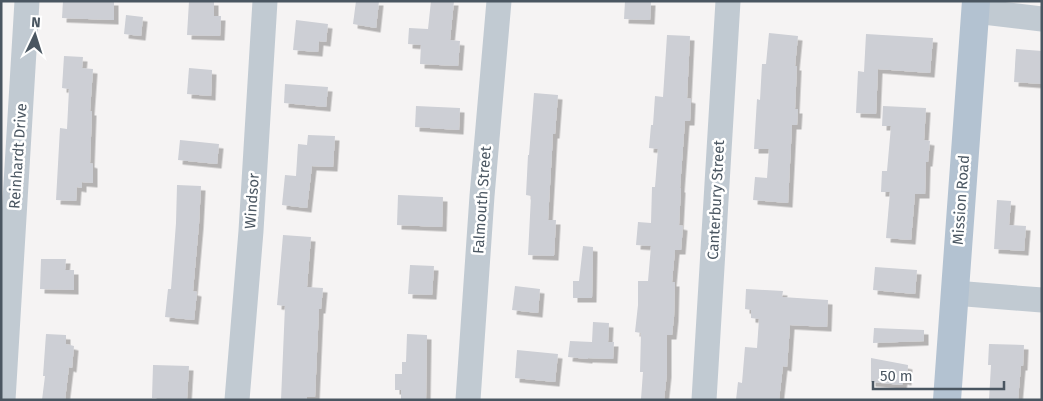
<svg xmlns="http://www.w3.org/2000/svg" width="1043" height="401" viewBox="0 0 1043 401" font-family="'Fira Sans',sans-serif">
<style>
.building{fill:#cdcfd5;filter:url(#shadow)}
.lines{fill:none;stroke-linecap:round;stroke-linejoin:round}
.minor{stroke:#c1cad2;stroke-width:25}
.major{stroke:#b3c2d1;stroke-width:28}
.labels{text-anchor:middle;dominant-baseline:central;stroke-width:5;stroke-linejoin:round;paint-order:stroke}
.street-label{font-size:15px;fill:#4a5661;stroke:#fff}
</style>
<defs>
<filter id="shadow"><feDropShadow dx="4.5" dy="4.5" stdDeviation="0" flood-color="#0004"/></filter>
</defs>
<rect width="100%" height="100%" fill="#f5f3f3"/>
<g class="building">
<path d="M63 1H114V20L62 18Z"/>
<path d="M189 1H214V16H221L220 36 187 35Z"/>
<path d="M356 1H379L376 28 353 24Z"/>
<path d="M431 1H454L450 40 460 41 458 66 420 64 421 45 408 44 409 28 428 29Z"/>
<path d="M625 1H651L650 20 624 19Z"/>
<path d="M126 15 143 17 141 36 124 34Z"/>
<path d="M296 20 328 24 326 42 319 41 318 52 293 50Z"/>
<path d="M769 33 798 36 795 66H797L795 109H798L797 125H792L788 203 753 200 755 177 767 178 769 149H754L757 99 760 100 762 64H766Z"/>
<path d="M866 34 933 38 930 73 878 69 876 114 856 113 858 71 864 72Z"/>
<path d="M667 35 690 36 687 98 691 99 690 121H685L680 188H681L679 225 683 226 681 250H675L672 282H675L674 317 672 335H667V373L664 400 641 399 643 372H640L641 333 635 332 638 305V281H648L651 246 636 245 638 222 651 223 652 187H655L658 149 649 148 651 125H653L655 96 663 97Z"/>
<path d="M1016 49 1042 51V84L1014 82Z"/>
<path d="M64 56 83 57 82 68 93 69 90 111H92L90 163 93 164V183L82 182V188L77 187 76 201 56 200 60 128 67 129 69 89 62 88Z"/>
<path d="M189 68 212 70 211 96 187 94Z"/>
<path d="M285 84 328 87 326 107 284 103Z"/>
<path d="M534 93 558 95 555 134H553L548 220H556L554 256 528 255 531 196 526 195 528 155H529Z"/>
<path d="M416 106 460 108 459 130 415 127Z"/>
<path d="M883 106 926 108 924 140 930 141 928 162H926L925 194H915L911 240 886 238 890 192H881L882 171H887L891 126H882Z"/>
<path d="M308 135 335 136 333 167 312 166 307 208 282 205 285 175 296 176 298 144 307 145Z"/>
<path d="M180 140 219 144 217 164 178 160Z"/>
<path d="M177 185 201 186 199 224 193 291 197 292 194 320 165 317 168 289H171L176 223Z"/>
<path d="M398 195 443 197 442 227 397 225Z"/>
<path d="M997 200 1011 201 1009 225 1026 226 1024 251 994 249Z"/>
<path d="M283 235 311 237 307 287 323 288 321 309H319L315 397H307V400H281L285 306 277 305Z"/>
<path d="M583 246 593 247 592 298H573V281H579Z"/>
<path d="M41 259H66L65 270H74V290L40 289Z"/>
<path d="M410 265 434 266 432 295 408 294Z"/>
<path d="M875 267 917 270 915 294 873 290Z"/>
<path d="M515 286 540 289 538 313 512 310Z"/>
<path d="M746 289 783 291 782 297 828 300 827 327 790 325 787 367 783 366 779 400H736L738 382 742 383 745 347 757 348 759 319 751 318V310L745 309Z"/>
<path d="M593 322 609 323 608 342H614L613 359 588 358V359L568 357 570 341 592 342Z"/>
<path d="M874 328 924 330V341L873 343Z"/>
<path d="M46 334 66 335V344L74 346 72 368 69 367 65 400H42L45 376H43Z"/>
<path d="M407 334 427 335 426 400H401V390H395V374H402V362H406Z"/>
<path d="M989 344 1024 345 1023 366H1021L1018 400H989L991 365H988Z"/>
<path d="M517 350 558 354 555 382 515 378Z"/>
<path d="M871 358 908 365 907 381 903 380 902 385 871 382Z"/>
<path d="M153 365 189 366 187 399 152 398Z"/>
</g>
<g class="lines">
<g class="minor">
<path d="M975 11 1042 19"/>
<path d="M954 293 1042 300"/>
<path d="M3 400 27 1"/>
<path d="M237 400 251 231 265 1"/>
<path d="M468 400 482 196 499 1"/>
<path d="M704 400 728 1"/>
</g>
<path class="major" d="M947 400 976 1"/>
</g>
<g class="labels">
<g class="street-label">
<text transform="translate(18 156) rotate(-86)">Reinhardt Drive</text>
<text transform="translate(482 200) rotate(-86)">Falmouth Street</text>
<text transform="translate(716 200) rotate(-87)">Canterbury Street</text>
<text transform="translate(961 200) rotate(-86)">Mission Road</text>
<text transform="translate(252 201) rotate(-86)">Windsor</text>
</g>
</g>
<rect width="1043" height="401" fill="none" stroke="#4a5661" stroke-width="5"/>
<g transform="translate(35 35) rotate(4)" stroke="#ffffff" stroke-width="4" paint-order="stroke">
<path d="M0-4L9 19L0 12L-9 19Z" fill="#4a5661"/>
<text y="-8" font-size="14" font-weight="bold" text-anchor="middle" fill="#4a5661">N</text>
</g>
<path d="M873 381v8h131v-8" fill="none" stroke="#4a5661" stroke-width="2.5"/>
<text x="880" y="381" font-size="15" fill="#4a5661" stroke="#ffffff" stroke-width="4" paint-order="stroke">50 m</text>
</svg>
